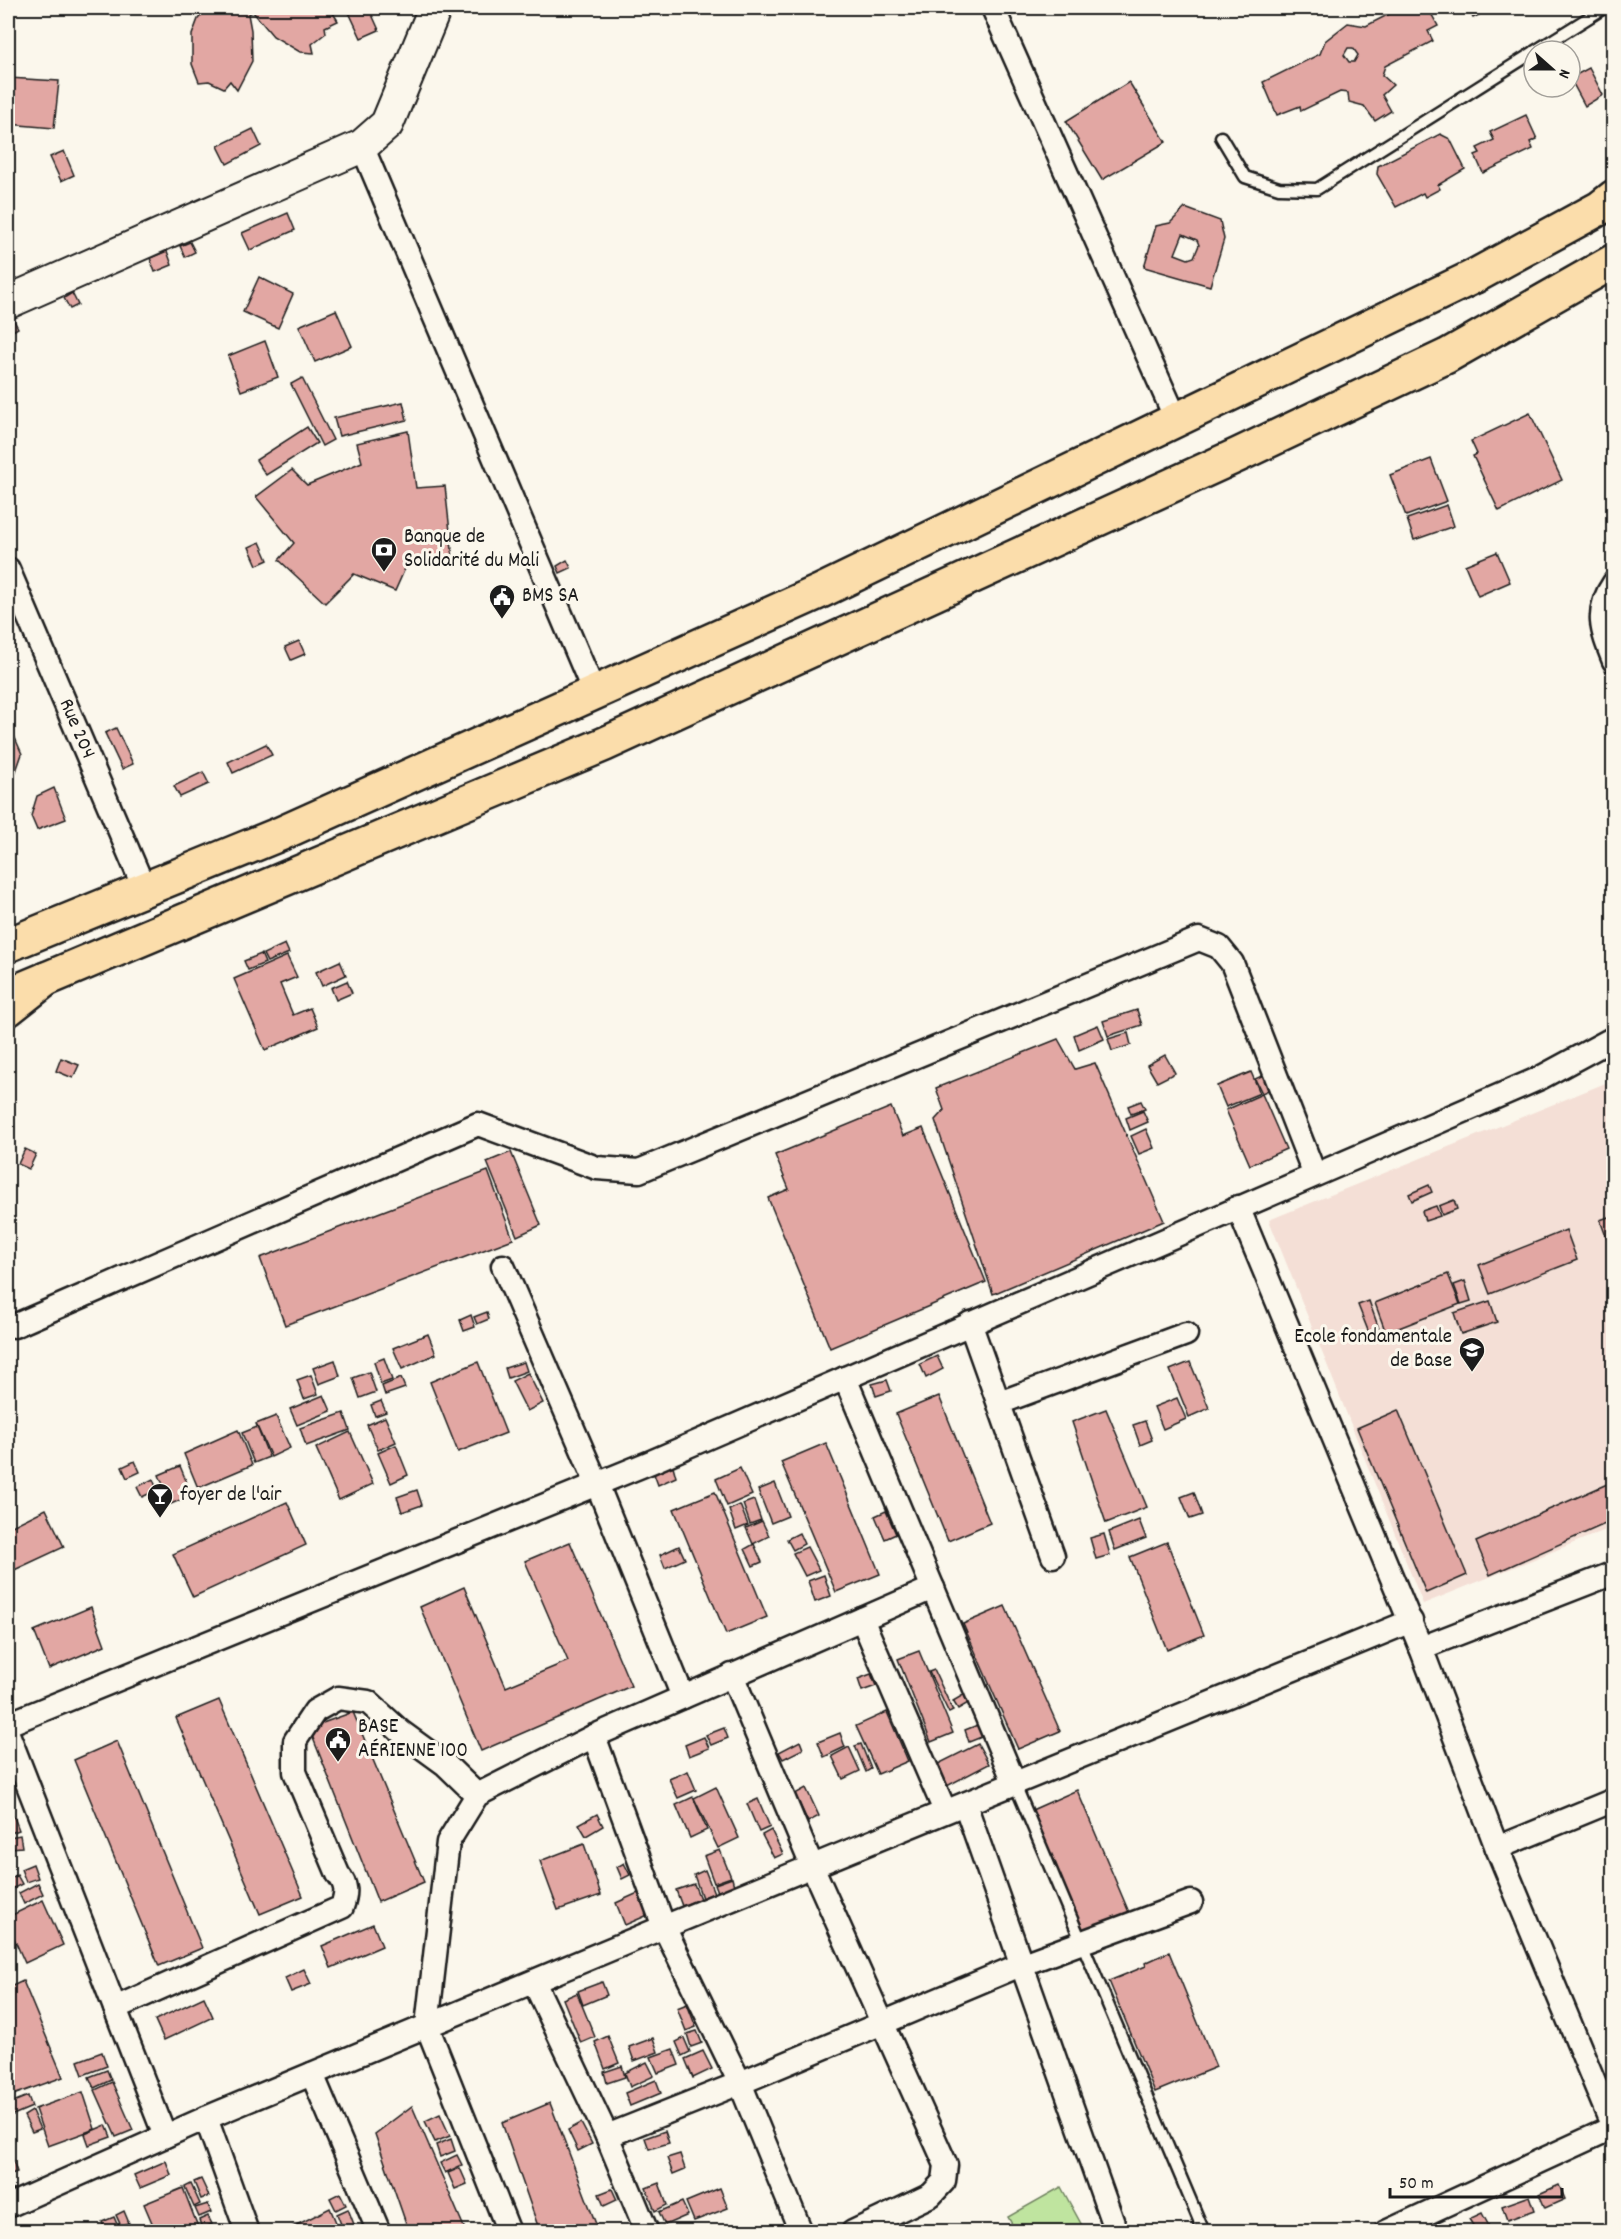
<svg xmlns="http://www.w3.org/2000/svg" width="1621" height="2239" viewBox="0 0 1621 2239" font-family="Dekko,sans-serif">
<style>
.built{fill:#f4dfd6}
.green{fill:#bfe49f;stroke:#6e805e;stroke-width:1.5}
.building{fill:#e2a7a3;stroke:#1c1c1c;stroke-width:1.5;fill-rule:evenodd}
.lines{fill:none;stroke-linecap:round;stroke-linejoin:round}
.lane-casing{stroke:#1c1c1c;stroke-width:15}
.street-casing{stroke:#1c1c1c;stroke-width:27}
.secondary-casing{stroke:#1c1c1c;stroke-width:36}
.primary-casing{stroke:#1c1c1c;stroke-width:38}
.highway-casing{stroke:#1c1c1c;stroke-width:38}
.lane{stroke:#fbf7ec;stroke-width:10}
.street{stroke:#fbf7ec;stroke-width:22}
.secondary{stroke:#fbf7ec;stroke-width:32}
.primary{stroke:#fbddab;stroke-width:33}
.highway{stroke:#fbddab;stroke-width:33}
.labels{text-anchor:middle;dominant-baseline:central;stroke-width:6;stroke-linejoin:round;paint-order:stroke}
.poi-label{font-size:21px;fill:#1c1c1c;stroke:#fbf7ec;text-anchor:start}
.street-label{font-size:21px;fill:#1c1c1c;stroke:#fbf7ec}
</style>
<rect width="100%" height="100%" fill="#fbf7ec"/>
<filter id="ink" filterUnits="userSpaceOnUse"><feTurbulence type="fractalNoise" baseFrequency=".0167" numOctaves="2"/><feDisplacementMap in="SourceGraphic" scale="12" xChannelSelector="R" yChannelSelector="G"/><feConvolveMatrix kernelMatrix="1 2 1 2 8 2 1 2 1" color-interpolation-filters="sRGB"/></filter>
<g filter="url(#ink)">
<path class="built" d="M1613 1080V1527L1423 1604 1269 1220Z"/>
<path class="green" d="M1061 2187 1085 2231H1016L1008 2217Z"/>
<g class="building">
<path d="M208 8H330L338 21 325 27 326 33 312 44 314 53 300 52 273 36 253 12 248 14 251 30 252 61 237 90 230 81 224 88 209 81 199 82 192 64V35L198 19Z"/>
<path d="M347 8H369L379 30 361 38Z"/>
<path d="M1401 8H1428L1438 26 1428 31 1433 41 1385 66 1382 75 1393 85 1382 95 1391 111 1375 121 1364 106 1349 102 1348 93 1340 92 1301 111 1300 106 1277 115 1263 82 1320 54 1325 41 1348 23 1366 26ZM1348 48H1353L1358 55 1354 62H1349L1344 55Z"/>
<path d="M1468 8H1492L1473 18Z"/>
<path d="M1589 68 1603 95 1585 106 1570 78Z"/>
<path d="M8 78 59 81 54 128 8 124Z"/>
<path d="M1129 82 1166 142 1102 180 1066 121Z"/>
<path d="M1526 115 1537 139 1530 142 1533 149 1483 173 1475 155 1480 153 1477 148 1494 140 1490 132Z"/>
<path d="M253 129 261 146 227 164 218 146Z"/>
<path d="M1440 134 1450 139 1465 169 1438 185 1440 189 1425 197 1423 193 1396 207 1377 174 1378 166Z"/>
<path d="M64 151 74 175 61 181 50 157Z"/>
<path d="M1185 208 1220 221 1224 239 1210 286 1144 267 1156 226 1170 223ZM1183 234 1197 240 1199 245 1194 257 1188 259 1175 254Z"/>
<path d="M288 213 295 230 250 250 242 233Z"/>
<path d="M190 242 195 252 185 257 180 246Z"/>
<path d="M167 251 172 265 155 272 150 258Z"/>
<path d="M259 277 293 294 278 328 243 312Z"/>
<path d="M72 293 78 305 70 309 64 298Z"/>
<path d="M336 310 352 346 315 362 299 326Z"/>
<path d="M12 317 18 328 8 334V320Z"/>
<path d="M265 341 278 377 241 391 228 356Z"/>
<path d="M302 378 333 440 322 446 291 384Z"/>
<path d="M403 402 407 420 339 436 334 418Z"/>
<path d="M1530 413 1562 480 1499 511 1473 456 1477 454 1471 441Z"/>
<path d="M307 427 317 443 266 475 256 460Z"/>
<path d="M408 431 416 488 445 486 453 559 408 562 395 591 354 574 325 603 279 560 294 543 256 497 292 470 307 485 362 462 357 443Z"/>
<path d="M1431 459 1447 501 1406 516 1390 475Z"/>
<path d="M1447 505 1454 526 1414 540 1407 519Z"/>
<path d="M260 542 268 560 257 565 249 547Z"/>
<path d="M1497 552 1510 582 1478 596 1465 565Z"/>
<path d="M567 560 571 568 560 573 557 566Z"/>
<path d="M299 641 305 654 291 660 285 647Z"/>
<path d="M8 722 22 754 8 794Z"/>
<path d="M116 728 133 764 122 769 105 733Z"/>
<path d="M266 744 272 755 233 773 228 762Z"/>
<path d="M203 772 209 784 180 797 174 786Z"/>
<path d="M54 788 66 819 37 830 31 816 37 796Z"/>
<path d="M285 944 289 953 267 962 263 954Z"/>
<path d="M261 954 265 963 248 970 244 961Z"/>
<path d="M287 956 297 977 280 984 293 1015 310 1008 318 1027 265 1050 234 979Z"/>
<path d="M340 961 346 975 322 986 316 972Z"/>
<path d="M347 981 352 993 336 1000 331 988Z"/>
<path d="M1137 1010 1142 1025 1108 1036 1103 1021Z"/>
<path d="M1098 1025 1104 1039 1079 1050 1074 1035Z"/>
<path d="M1128 1033 1131 1045 1112 1051 1108 1039Z"/>
<path d="M1058 1039 1075 1069 1095 1063 1164 1221 993 1294 935 1120 944 1110 936 1088Z"/>
<path d="M1165 1055 1175 1073 1157 1082 1147 1065Z"/>
<path d="M61 1058 79 1065 73 1078 56 1071Z"/>
<path d="M1251 1072 1260 1093 1226 1107 1217 1086Z"/>
<path d="M1268 1073 1275 1087 1262 1093 1255 1079Z"/>
<path d="M1262 1094 1286 1149 1250 1165 1226 1110Z"/>
<path d="M1141 1101 1145 1109 1131 1114 1128 1106Z"/>
<path d="M891 1107 903 1136 923 1128 986 1282 830 1348 768 1198 789 1189 775 1155Z"/>
<path d="M1143 1111 1148 1122 1130 1130 1126 1118Z"/>
<path d="M1146 1129 1154 1148 1139 1154 1131 1136Z"/>
<path d="M25 1149 36 1154 29 1169 18 1164Z"/>
<path d="M511 1152 541 1225 517 1236 487 1162Z"/>
<path d="M488 1171 513 1239 285 1325 260 1258Z"/>
<path d="M1429 1185 1432 1192 1412 1201 1409 1194Z"/>
<path d="M1454 1200 1457 1209 1442 1215 1439 1206Z"/>
<path d="M1436 1206 1440 1216 1425 1221 1422 1211Z"/>
<path d="M1614 1215V1258L1600 1220Z"/>
<path d="M1566 1230 1577 1260 1490 1294 1479 1265Z"/>
<path d="M1448 1274 1460 1304 1386 1333 1375 1303Z"/>
<path d="M1465 1281 1471 1301 1461 1304 1454 1285Z"/>
<path d="M1369 1301 1379 1329 1369 1333 1358 1305Z"/>
<path d="M1490 1301 1497 1322 1461 1334 1454 1313Z"/>
<path d="M487 1312 489 1319 477 1324 474 1317Z"/>
<path d="M471 1315 475 1327 464 1331 460 1320Z"/>
<path d="M428 1334 436 1354 402 1369 393 1348Z"/>
<path d="M937 1356 943 1369 926 1378 920 1364Z"/>
<path d="M384 1358 392 1380 381 1384 374 1362Z"/>
<path d="M335 1360 340 1376 319 1384 313 1368Z"/>
<path d="M478 1362 506 1433 458 1452 430 1382Z"/>
<path d="M524 1362 527 1371 508 1378 505 1368Z"/>
<path d="M1190 1362 1209 1408 1189 1417 1170 1370Z"/>
<path d="M369 1372 376 1392 360 1398 353 1378Z"/>
<path d="M528 1373 543 1403 527 1411 512 1381Z"/>
<path d="M311 1375 318 1394 304 1399 297 1380Z"/>
<path d="M401 1378 405 1388 385 1395 382 1386Z"/>
<path d="M887 1380 891 1391 876 1396 872 1384Z"/>
<path d="M324 1395 331 1411 297 1425 290 1409Z"/>
<path d="M939 1396 990 1523 948 1541 896 1414Z"/>
<path d="M1177 1398 1186 1419 1163 1429 1154 1407Z"/>
<path d="M381 1401 386 1412 375 1416 371 1405Z"/>
<path d="M1106 1409 1147 1507 1106 1523 1072 1422Z"/>
<path d="M1398 1410 1467 1575 1426 1593 1357 1428Z"/>
<path d="M344 1413 350 1430 306 1446 300 1428Z"/>
<path d="M276 1416 290 1448 271 1457 256 1424Z"/>
<path d="M385 1417 396 1442 378 1450 367 1425Z"/>
<path d="M1145 1421 1152 1440 1140 1445 1133 1425Z"/>
<path d="M257 1427 269 1457 254 1463 242 1433Z"/>
<path d="M238 1430 252 1465 198 1488 184 1454Z"/>
<path d="M350 1432 373 1484 339 1500 316 1448Z"/>
<path d="M826 1443 880 1574 836 1592 781 1462Z"/>
<path d="M396 1445 408 1475 391 1483 378 1453Z"/>
<path d="M135 1461 140 1472 127 1478 122 1467Z"/>
<path d="M180 1466 192 1495 171 1504 159 1475Z"/>
<path d="M673 1466 676 1477 658 1485 654 1474Z"/>
<path d="M740 1468 752 1495 727 1506 716 1479Z"/>
<path d="M153 1479 157 1490 142 1497 137 1487Z"/>
<path d="M1614 1481V1520L1490 1575 1476 1542Z"/>
<path d="M775 1483 788 1516 771 1523 758 1490Z"/>
<path d="M417 1490 422 1505 402 1512 397 1497Z"/>
<path d="M715 1492 767 1617 726 1634 674 1509Z"/>
<path d="M1194 1492 1202 1515 1190 1519 1181 1497Z"/>
<path d="M754 1500 761 1520 750 1524 743 1504Z"/>
<path d="M287 1502 306 1545 193 1597 173 1554Z"/>
<path d="M740 1505 748 1525 736 1530 729 1510Z"/>
<path d="M46 1509 64 1547 10 1572 8 1528Z"/>
<path d="M886 1511 896 1534 885 1539 875 1516Z"/>
<path d="M1139 1520 1146 1538 1115 1550 1109 1532Z"/>
<path d="M762 1521 769 1536 753 1544 746 1528Z"/>
<path d="M799 1533 804 1544 793 1550 787 1539Z"/>
<path d="M1104 1534 1110 1555 1096 1559 1090 1538Z"/>
<path d="M570 1542 631 1686 481 1751 420 1607 464 1587 506 1687 568 1661 525 1561Z"/>
<path d="M1167 1542 1204 1635 1167 1650 1130 1557Z"/>
<path d="M754 1544 762 1562 753 1566 745 1549Z"/>
<path d="M679 1546 685 1559 665 1568 660 1555Z"/>
<path d="M807 1547 819 1570 805 1576 793 1553Z"/>
<path d="M824 1575 831 1596 815 1602 808 1581Z"/>
<path d="M1005 1606 1060 1731 1018 1749 963 1624Z"/>
<path d="M91 1607 105 1645 49 1669 34 1631Z"/>
<path d="M919 1651 953 1733 931 1742 898 1659Z"/>
<path d="M934 1670 953 1711 949 1713 929 1672Z"/>
<path d="M871 1674 876 1686 862 1691 858 1679Z"/>
<path d="M965 1694 970 1702 958 1709 953 1701Z"/>
<path d="M219 1700 303 1896 260 1914 176 1718Z"/>
<path d="M353 1712 424 1882 378 1902 309 1728Z"/>
<path d="M887 1712 908 1761 878 1774 856 1726Z"/>
<path d="M980 1724 984 1736 969 1742 965 1730Z"/>
<path d="M724 1728 728 1738 711 1745 706 1735Z"/>
<path d="M840 1733 845 1747 824 1757 818 1742Z"/>
<path d="M704 1737 709 1748 689 1756 685 1745Z"/>
<path d="M117 1741 202 1948 159 1966 74 1760Z"/>
<path d="M800 1741 803 1749 783 1759 779 1752Z"/>
<path d="M861 1744 871 1769 866 1772 855 1746Z"/>
<path d="M978 1744 989 1764 947 1786 936 1765Z"/>
<path d="M849 1747 860 1771 843 1779 832 1756Z"/>
<path d="M688 1771 696 1790 678 1798 669 1779Z"/>
<path d="M716 1787 739 1838 718 1848 694 1798Z"/>
<path d="M806 1788 819 1816 808 1822 795 1794Z"/>
<path d="M1077 1790 1131 1917 1086 1937 1032 1810Z"/>
<path d="M693 1797 707 1830 690 1838 676 1805Z"/>
<path d="M758 1799 770 1827 759 1832 747 1804Z"/>
<path d="M597 1814 603 1826 586 1836 579 1824Z"/>
<path d="M14 1817 19 1830 8 1834V1819Z"/>
<path d="M771 1830 783 1854 774 1858 762 1835Z"/>
<path d="M20 1835 22 1847 11 1848 9 1837Z"/>
<path d="M584 1844 601 1895 558 1910 540 1861Z"/>
<path d="M720 1850 731 1877 714 1883 704 1856Z"/>
<path d="M624 1863 630 1875 622 1879 617 1867Z"/>
<path d="M33 1864 38 1878 26 1882 21 1869Z"/>
<path d="M705 1870 714 1893 702 1898 694 1875Z"/>
<path d="M17 1875 22 1884 8 1891V1880Z"/>
<path d="M732 1878 734 1886 718 1892 715 1884Z"/>
<path d="M38 1883 43 1894 24 1904 19 1893Z"/>
<path d="M694 1884 700 1899 682 1906 676 1890Z"/>
<path d="M638 1893 648 1915 625 1925 616 1903Z"/>
<path d="M43 1900 63 1945 25 1963 8 1925V1917Z"/>
<path d="M373 1924 382 1946 331 1968 322 1946Z"/>
<path d="M1169 1952 1216 2067 1155 2092 1109 1981 1146 1966 1145 1963Z"/>
<path d="M304 1969 311 1984 291 1992 285 1978Z"/>
<path d="M23 1981 63 2077 8 2097V1988Z"/>
<path d="M602 1982 607 1995 583 2005 578 1991Z"/>
<path d="M577 1993 595 2037 581 2043 563 1999Z"/>
<path d="M204 1997 213 2017 164 2040 155 2020Z"/>
<path d="M687 2004 696 2027 686 2031 677 2008Z"/>
<path d="M697 2031 702 2043 691 2047 687 2034Z"/>
<path d="M608 2036 619 2063 605 2069 595 2042Z"/>
<path d="M653 2038 658 2052 634 2061 629 2047Z"/>
<path d="M684 2038 690 2052 682 2056 676 2042Z"/>
<path d="M673 2049 679 2065 658 2073 651 2057Z"/>
<path d="M703 2051 712 2069 693 2078 685 2059Z"/>
<path d="M102 2052 107 2066 83 2075 78 2061Z"/>
<path d="M647 2062 654 2076 630 2087 625 2073Z"/>
<path d="M622 2066 625 2077 607 2083 604 2072Z"/>
<path d="M107 2070 111 2080 94 2088 89 2077Z"/>
<path d="M656 2080 661 2093 630 2106 625 2093Z"/>
<path d="M112 2082 133 2130 116 2137 95 2090Z"/>
<path d="M83 2092 95 2129 48 2146 35 2109Z"/>
<path d="M28 2096 32 2107 13 2115 8 2104Z"/>
<path d="M550 2103 599 2232H540L502 2123Z"/>
<path d="M412 2106 466 2232H409L375 2134Z"/>
<path d="M32 2111 40 2129 32 2132 24 2116Z"/>
<path d="M440 2114 450 2136 435 2142 425 2121Z"/>
<path d="M581 2123 592 2144 578 2151 568 2130Z"/>
<path d="M106 2125 111 2137 89 2145 85 2134Z"/>
<path d="M665 2131 669 2143 649 2149 645 2138Z"/>
<path d="M451 2139 455 2151 440 2157 436 2145Z"/>
<path d="M10 2152 17 2172 8 2175V2153Z"/>
<path d="M680 2154 685 2169 673 2174 667 2158Z"/>
<path d="M457 2155 462 2165 445 2173 440 2163Z"/>
<path d="M166 2161 171 2175 140 2188 134 2175Z"/>
<path d="M460 2168 467 2184 455 2189 448 2173Z"/>
<path d="M201 2179 209 2196 201 2199 194 2182Z"/>
<path d="M659 2183 667 2205 655 2211 646 2188Z"/>
<path d="M191 2184 200 2204 194 2207 185 2187Z"/>
<path d="M1559 2185 1565 2199 1545 2208 1539 2194Z"/>
<path d="M183 2188 200 2232H156L144 2204Z"/>
<path d="M720 2188 728 2208 694 2221 686 2202Z"/>
<path d="M612 2189 617 2200 604 2206 599 2194Z"/>
<path d="M340 2193 346 2205 336 2210 330 2198Z"/>
<path d="M1530 2196 1535 2210 1507 2220 1502 2206Z"/>
<path d="M682 2202 688 2215 665 2225 659 2212Z"/>
<path d="M208 2204 211 2212 199 2217 195 2208Z"/>
<path d="M330 2208 340 2232H283Z"/>
<path d="M348 2209 357 2232H344L337 2214Z"/>
<path d="M124 2211 129 2223 121 2226 116 2215Z"/>
<path d="M1482 2213 1490 2228 1477 2232 1469 2219Z"/>
<path d="M208 2216 212 2224 202 2228 199 2220Z"/>
<path d="M114 2217 119 2229 106 2232 102 2222Z"/>
</g>
<g class="lines">
<g class="lane-casing">
<g id="lane">
<path d="M1535 51 1604 8"/>
<path d="M1221 137 1245 177 1279 188 1317 189 1534 52"/>
<path d="M1014 1782 1204 2232"/>
</g>
</g>
<g class="street-casing">
<g id="street">
<path d="M993 8 1176 419"/>
<path d="M362 146 594 692"/>
<path d="M8 569 144 888"/>
<path d="M1614 583C1594 612 1602 631 1614 661"/>
<path d="M1238 1207 1421 1648 1614 1573"/>
<path d="M503 1266 597 1484 683 1697"/>
<path d="M970 1323 1053 1556"/>
<path d="M14 1326 478 1124 597 1168 639 1171 1199 939 1219 947 1232 963 1314 1173"/>
<path d="M845 1378 1014 1782"/>
<path d="M999 1403 1186 1334"/>
<path d="M862 1619 945 1811"/>
<path d="M1421 1648 1497 1848 1614 1800"/>
<path d="M732 1675 812 1866 946 2165 944 2181 931 2195 853 2232"/>
<path d="M8 1724 651 1462 1540 1078 1614 1038"/>
<path d="M8 1734 165 2136"/>
<path d="M594 1736 664 1927 740 2083 801 2232"/>
<path d="M965 1804 1116 2232"/>
<path d="M1497 1848 1613 2127"/>
<path d="M534 1982 607 2136 647 2232"/>
<path d="M115 2008 342 1907C347 1893 347 1885 338 1874L295 1772V1741L315 1711 338 1698 368 1702 401 1732 445 1764 477 1795"/>
<path d="M312 2074 379 2232"/>
<path d="M206 2118 247 2232"/>
<path d="M607 2136 740 2083 1023 1964 1191 1902"/>
<path d="M8 2206 206 2118 664 1927 1411 1621"/>
<path d="M509 2232 427 2026 448 1842 477 1795 594 1736 933 1588"/>
<path d="M1386 2232 1614 2127"/>
</g>
</g>
<g class="secondary-casing">
<path id="secondary" d="M8 302 362 146 387 124 435 8"/>
</g>
<g class="primary-casing">
<g id="primary">
<path d="M8 945 280 834 819 592 1473 277 1600 208 1614 197"/>
<path d="M20 990 605 744 1238 455 1447 356 1614 261"/>
</g>
</g>
<g class="highway-casing">
<path id="highway" d="M8 1009 46 979"/>
</g>
<use href="#lane" class="lane"/>
<use href="#street" class="street"/>
<use href="#secondary" class="secondary"/>
<use href="#primary" class="primary"/>
<use href="#highway" class="highway"/>
</g>
</g>
<defs>
<g id="bank-pin" transform="scale(1.35)"><path d="M0 17L-7.5 6A9.5 9.5 0 1 1 7.5 6Z" fill="#1c1c1c" stroke="#fbf7ec"/><path d="M-6-4H6V4H-6ZM0-2.3a2.3 2.3 0 1 0 0 4.6a2.3 2.3 0 1 0 0-4.6Z" fill="#fff"/></g>
<g id="civic-pin" transform="scale(1.35)"><path d="M0 17L-7.5 6A9.5 9.5 0 1 1 7.5 6Z" fill="#1c1c1c" stroke="#fbf7ec"/><path d="M-.6-6.5H3V-4.5H.6V-3L4-1V1h2V6H-6V1h2V-1L-.6-3ZM-1.2 2.5V6h2.4V2.5Z" fill="#fff"/></g>
<g id="school-pin" transform="scale(1.35)"><path d="M0 17L-7.5 6A9.5 9.5 0 1 1 7.5 6Z" fill="#1c1c1c" stroke="#fbf7ec"/><path d="M0-5L7-2L0 1L-7-2ZM-4 1L0 2.5L4 1V4Q0 6-4 4Z" fill="#fff"/></g>
<g id="bar-pin" transform="scale(1.35)"><path d="M0 17L-7.5 6A9.5 9.5 0 1 1 7.5 6Z" fill="#1c1c1c" stroke="#fbf7ec"/><path d="M-6-5H6L.8 .8V4.5H3.5V6h-7V4.5H-.8V.8Z" fill="#fff"/></g>
</defs>
<g fill-rule="evenodd">
<use href="#bank-pin" x="384" y="550"/>
<use href="#civic-pin" x="502" y="597"/>
<use href="#school-pin" x="1472" y="1350"/>
<use href="#bar-pin" x="160" y="1496"/>
<use href="#civic-pin" x="338" y="1740"/>
</g>
<g class="labels">
<g class="poi-label">
<text x="404" y="538">Banque de<tspan x="404" dy="24">Solidarité du Mali</tspan></text>
<text x="522" y="597">BMS SA</text>
<text x="1452" y="1338" text-anchor="end">Ecole fondamentale<tspan x="1452" dy="24">de Base</tspan></text>
<text x="180" y="1496">foyer de l'air</text>
<text x="358" y="1728">BASE<tspan x="358" dy="24">AÉRIENNE 100</tspan></text>
</g>
<g class="street-label">
<text transform="translate(76 729) rotate(67)">Rue 204</text>
</g>
</g>
<rect width="1621" height="2239" fill="none" stroke="#fbf7ec" stroke-width="30"/>
<rect x="15" y="15" width="1591" height="2209" fill="none" stroke="#1c1c1c" stroke-width="2" filter="url(#ink)"/>
<g transform="translate(1552 69) rotate(111)"><circle r="28" fill="#fbf7ec" stroke="#a29f99" stroke-width="1.5"/>
<path d="M0-4.5L10 22L0 15L-10 22Z" fill="#1c1c1c"/>
<text y="-9" font-size="16" font-weight="bold" text-anchor="middle" fill="#1c1c1c">N</text>
</g>
<path d="M1390 2188v9h172v-9" fill="none" stroke="#1c1c1c" stroke-width="3"/>
<text x="1399" y="2188" font-size="18" fill="#1c1c1c" stroke="#fbf7ec" stroke-width="4.5" paint-order="stroke">50 m</text>
</svg>
